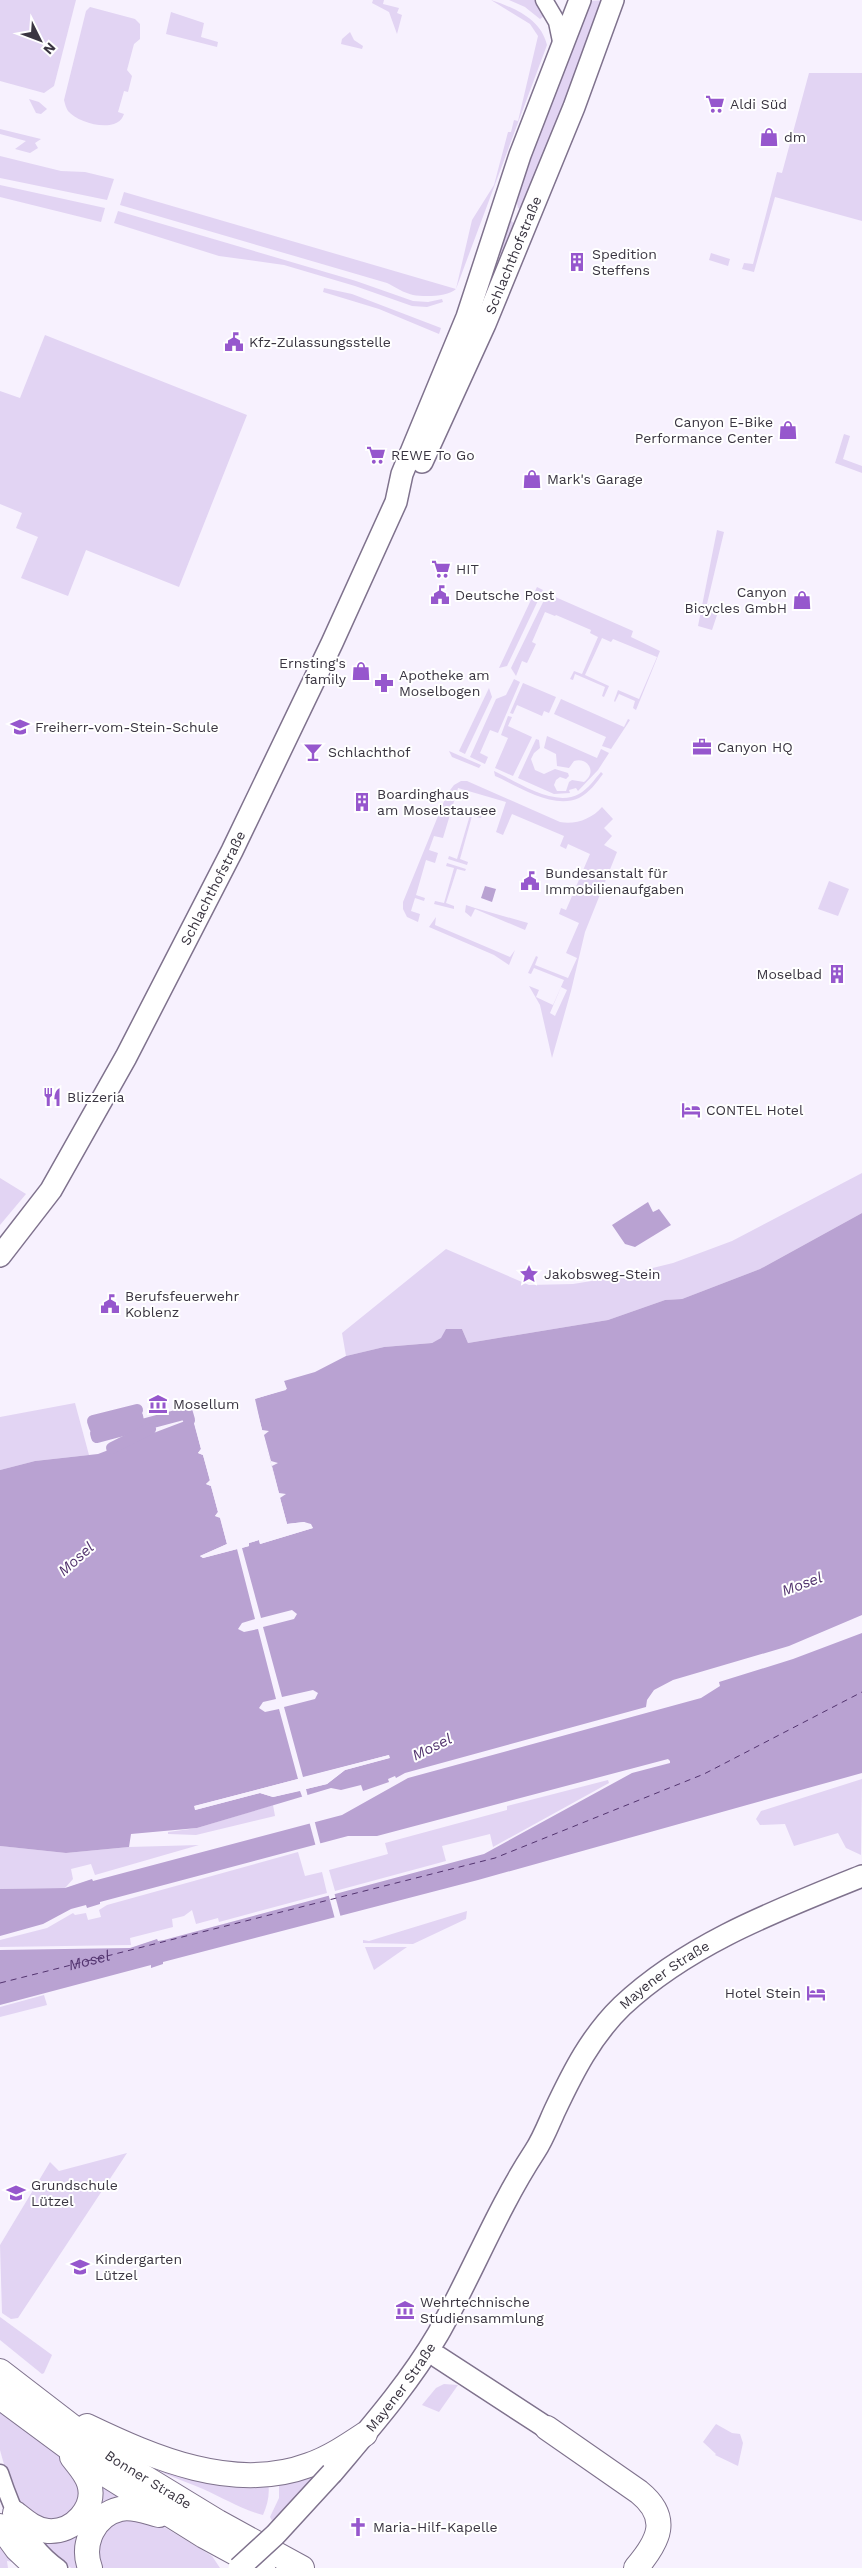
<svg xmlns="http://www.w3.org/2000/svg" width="862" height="2568" viewBox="0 0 862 2568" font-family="'Work Sans',sans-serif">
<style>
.green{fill:#e2d4f3;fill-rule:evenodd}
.water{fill:#b9a2d2;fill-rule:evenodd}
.pier{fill:#f7f1fe;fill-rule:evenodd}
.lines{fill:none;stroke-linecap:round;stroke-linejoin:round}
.canal{stroke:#b9a2d2;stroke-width:12}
.ferry{stroke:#53346f;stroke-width:1;stroke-dasharray:6 5;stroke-linecap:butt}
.minor-casing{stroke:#7f728d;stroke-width:19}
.major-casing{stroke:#7f728d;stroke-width:24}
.highway-casing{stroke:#7f728d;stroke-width:26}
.minor{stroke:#fff;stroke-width:16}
.major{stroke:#fff;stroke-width:21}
.highway{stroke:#fff;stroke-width:24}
.major-bridge-casing{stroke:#7f728d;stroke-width:24;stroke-linecap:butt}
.major-bridge{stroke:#fff;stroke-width:21}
.labels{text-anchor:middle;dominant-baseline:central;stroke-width:4;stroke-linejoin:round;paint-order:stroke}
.poi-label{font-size:14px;fill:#3a3541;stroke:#fff;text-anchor:start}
.street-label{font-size:14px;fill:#3a3541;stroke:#fff}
.water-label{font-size:15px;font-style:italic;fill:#53346f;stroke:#fff}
</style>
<rect width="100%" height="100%" fill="#f7f1fe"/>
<g class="green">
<path d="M0 0H76L54 86 44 93 0 81Z"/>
<path d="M373 0H384L383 4 399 8 397 13 402 15 397 34 389 12 372 3Z"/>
<path d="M491 0C515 8 541 19 547 45L456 289C448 297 424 297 413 295 404 293 395 287 387 283L120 205 124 192 456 289 472 220 494 185 508 132H511L514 120 518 121 538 36 530 24Z"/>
<path d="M509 0H535L547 14 540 19 525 7Z"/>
<path d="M608 0 521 209 518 208 516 198 537 141 541 118 588 1Z"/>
<path d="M90 7 135 19 140 24V39L134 44 127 70 132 76 128 92 124 91 118 112 124 114C118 134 79 124 68 111 66 108 65 104 64 100L86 11Z"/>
<path d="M171 12 204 23 201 37 218 42 217 47 166 34Z"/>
<path d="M350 32 354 40 363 46 362 49 341 44 342 39Z"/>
<path d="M809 73H862V221L775 197 754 272 742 269 744 263 753 264 777 172 782 173Z"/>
<path d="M29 99 39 102 47 109 41 114 36 113Z"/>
<path d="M0 129 41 139 35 143 38 148 30 153 15 149 26 141 0 134Z"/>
<path d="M0 156 61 171 85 172 114 179 107 200 0 178Z"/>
<path d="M0 185 105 208 101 222 0 197Z"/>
<path d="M118 211 356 281 413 301 428 302 442 299 443 302 427 307 412 306 355 286 284 265 219 256 114 223Z"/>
<path d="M505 214 518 228 505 261 495 247Z"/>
<path d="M711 253 730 259 728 266 709 260Z"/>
<path d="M324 288 352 294 441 328 439 334 379 309 323 292Z"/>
<path d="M45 335 247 415 179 587 86 550 68 596 21 578 38 537 16 528 22 513 0 504V391L20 398Z"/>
<path d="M844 434 850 436 843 459 862 466V473L835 463Z"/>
<path d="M717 530 724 532 707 604 719 609 712 630 698 626Z"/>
<path d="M537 587 543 590 507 666 499 668Z"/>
<path d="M553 596 633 631 631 637 660 651 636 710 633 708 635 701 619 694 615 702 614 701 618 690 639 699 657 657 613 639 611 642 602 638 585 675 609 686 604 697 602 696 605 687 575 674 573 680 570 679 574 671 582 674 598 637 590 633 591 630 556 615 555 616 545 612 532 642 536 644 527 663 522 661 516 676 511 668 545 598 551 601Z"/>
<path d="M514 679 520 682 498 733 490 730 480 753 488 757 485 764 470 757 496 699 506 695Z"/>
<path d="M523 683 556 697 549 713 544 711 542 716 517 705 513 714 510 713Z"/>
<path d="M489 688 492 697 465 754 459 751Z"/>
<path d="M561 699 624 727 628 719 630 720 611 749 602 746 606 737 554 714Z"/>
<path d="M508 716 512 717 508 726 532 737 513 776 495 768 508 738 501 735Z"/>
<path d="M547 736 597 758 601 749 609 753 598 770 578 791 576 788 569 790 570 793 554 794 518 778 536 739 539 740 540 748 534 753 531 759 535 770 544 774 555 769 568 773 569 776 566 779 560 777 556 780 554 785 557 791H566L569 782 572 780 584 782C597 773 589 757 574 761L569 768 557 766 556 754 544 748Z"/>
<path d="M449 751 481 765 479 768 452 757Z"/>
<path d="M494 771C516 781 554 808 579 794 588 789 594 780 601 772L603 774C597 782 589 793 579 798 553 810 518 786 495 776Z"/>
<path d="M461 781H467L560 822C575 825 592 819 602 807L613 819 604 828 612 836 604 845 617 852 585 932 571 991 552 1058 540 1005 529 986 539 990 536 997 553 1005 564 980 534 968 531 974 528 973 536 956 538 957 535 965 568 978 577 958 566 953 579 923 559 914 561 908 566 910 590 854 568 844 566 849 560 846 564 836 512 814 503 835 496 832 506 802 458 788 443 838 434 836 429 850 438 853 435 863 426 860 416 895 425 898 424 901 415 898 411 911 420 914 418 922 407 917 403 909V902L447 794 454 785ZM561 987 567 990 555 1016 550 1013Z"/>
<path d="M462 809 482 815 481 818 472 816 460 859 468 862 467 865 448 859 449 856 457 859 470 815 462 812Z"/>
<path d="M447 863 466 869 465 871 457 869 446 903 454 906V909L434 904 435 901 444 903 454 868 446 866Z"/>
<path d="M829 881 849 889 838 916 818 909Z"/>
<path d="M466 905 475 908 528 923 525 930 475 909 471 917 465 912Z"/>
<path d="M436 917 435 925 510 957 515 950 509 965 494 955 429 927Z"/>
<path d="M862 1173V1213L760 1269 682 1299 665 1300 608 1320 468 1343 462 1329 432 1343 384 1347 346 1356 342 1333 446 1249 529 1285 573 1284 616 1277 673 1263 732 1241Z"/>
<path d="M0 1178 26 1194 0 1225Z"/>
<path d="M75 1403 89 1455 35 1461 0 1470V1417Z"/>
<path d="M862 1779 861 1855 846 1848 838 1833 794 1846 785 1824 760 1825 756 1819 761 1811Z"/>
<path d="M608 1780 609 1783 493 1847 490 1834 442 1846 446 1861 335 1891 329 1870 388 1854 385 1843 507 1810V1806Z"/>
<path d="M273 1805 275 1816 196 1835 168 1834V1832L197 1828Z"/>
<path d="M199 1845 95 1875 91 1864 71 1869 73 1879 65 1888 0 1889V1846L66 1853 129 1847Z"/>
<path d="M298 1852 305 1876 322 1872 327 1893 219 1922 218 1918 196 1924 192 1910 184 1916 172 1919 173 1927 130 1938 131 1945 0 1947V1940L47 1928 73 1913 75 1915 86 1913 88 1920 101 1917 99 1910 107 1905Z"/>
<path d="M467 1911 466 1919 413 1944 363 1943V1940L369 1941Z"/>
<path d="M365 1947H407L374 1970Z"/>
<path d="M44 1995 47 2005 0 2017V2007Z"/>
<path d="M127 2153 18 2318 11 2319 2 2313 0 2245 50 2162 59 2171Z"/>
<path d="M0 2317 52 2355 44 2373 42 2374 0 2340Z"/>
<path d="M444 2384 458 2385 439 2412 422 2405 436 2388Z"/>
<path d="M0 2411 65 2461 85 2489 65 2525 22 2511 8 2479 0 2450Z"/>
<path d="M716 2424 732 2433 740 2434 743 2443 738 2466 715 2455 716 2454 703 2442Z"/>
<path d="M330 2461 274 2524 270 2517 279 2498V2480Z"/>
<path d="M143 2462 268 2481C270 2494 268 2503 263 2515 241 2509 223 2498 203 2489 182 2480 162 2474 143 2462Z"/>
<path d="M96 2481 123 2501 94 2508Z"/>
<path d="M106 2519H151L212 2556 220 2568H96L95 2533Z"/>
<path d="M83 2525 86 2568H71L38 2539Z"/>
<path d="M0 2538 21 2563 7 2561 8 2568H0Z"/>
</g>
<g class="water">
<path d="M485 886 496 889 492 902 481 898Z"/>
<path d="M648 1202 653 1212 659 1209 671 1225 635 1247 625 1244 612 1225Z"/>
<path d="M862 1213V1615L789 1646 673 1680 654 1690 647 1700 646 1707 405 1773 396 1778 395 1776 388 1779 389 1782 363 1791 361 1785 341 1790 331 1788 197 1828 131 1834 129 1847 66 1853 0 1846V1470L35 1461 98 1454 193 1418 201 1449 198 1453 203 1455 210 1481 206 1484 211 1486 218 1512 215 1516 220 1517 227 1544 200 1556 203 1558 249 1546V1543L259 1540 260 1544 313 1528 304 1522 287 1524 254 1399 286 1390 284 1381 315 1372 346 1356 384 1347 432 1343 441 1338 446 1329H462L468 1343 608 1320 665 1300 682 1299 760 1269ZM389 1755V1758L345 1770 327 1784 273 1797 260 1793 195 1810V1806Z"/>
<path d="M862 1633V1773L478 1880 163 1962V1964L151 1968V1965L0 2005V1950L130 1948 157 1939 158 1941 164 1940 484 1854 632 1773 670 1763V1761L668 1759 377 1836H348L100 1902V1904L87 1908 86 1905 71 1909 43 1924 0 1936V1889L65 1888 92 1879 93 1881 342 1815 408 1778 701 1698 720 1686 719 1682 793 1659Z"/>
</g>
<g class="pier">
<path d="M284 1381 287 1389 255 1399 262 1430 269 1431 264 1435 271 1461 278 1463 272 1466 279 1493 286 1494 280 1498 287 1524 304 1522 311 1524 313 1528 260 1544 259 1540 249 1543V1546L242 1548 261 1618 292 1610 297 1614 294 1619 263 1627 282 1697 313 1690 318 1693 315 1699 284 1707 303 1777 389 1755 390 1758 345 1770 327 1784 306 1789 308 1797 303 1799 300 1791 273 1797 260 1793 195 1810 194 1806 298 1779 279 1709 265 1712 259 1708 263 1702 276 1699 258 1629 244 1632 238 1629 242 1623 255 1619 237 1549 203 1558 200 1556 227 1544 220 1518 215 1516 218 1512 211 1486 206 1484 210 1480 203 1455 198 1453 201 1449 192 1416 195 1418 204 1449 201 1452 205 1454 212 1480 210 1483 214 1485 221 1511 218 1515 222 1516 230 1544 210 1553 246 1544 248 1541 258 1538 262 1541 310 1527 300 1524 285 1526 271 1464 252 1400 254 1397 284 1388 282 1382ZM337 1772 326 1782 304 1787 273 1795 262 1791Z"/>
<path d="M314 1819 321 1846 316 1847 309 1821Z"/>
<path d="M334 1892 341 1918 335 1919 328 1893Z"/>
</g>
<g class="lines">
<g class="canal">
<path d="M137 1410 93 1421 95 1427 137 1416 138 1421 96 1433 97 1437 187 1413 189 1420"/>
<path d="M112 1448 150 1429"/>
</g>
<path class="ferry" id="s1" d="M0 1983 495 1858 704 1774 862 1692"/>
<g class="minor-casing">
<g id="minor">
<path d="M544 0 557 22 562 46"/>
<path d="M0 2473C12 2509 26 2545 59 2568"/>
</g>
</g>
<g class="major-casing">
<g id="major">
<path id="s2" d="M422 462 485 324 574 107 613 0"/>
<path id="s3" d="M0 1256 51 1190 126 1057 232 851 332 643 396 502 402 474 467 317 520 155 580 0"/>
<path d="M438 2357 547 2428"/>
<path id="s4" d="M332 2473C369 2429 408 2385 438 2334 472 2274 497 2209 535 2151 543 2139 549 2123 555 2110 573 2072 591 2036 622 2006 689 1943 778 1910 862 1876"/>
</g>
</g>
<g class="highway-casing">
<g id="highway">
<path id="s5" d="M0 2371 113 2458 218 2522 302 2568"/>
<path d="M0 2397 100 2471 204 2536 263 2568"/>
<path d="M87 2426C154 2458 234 2493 309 2465 329 2458 347 2446 365 2434"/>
<path d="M547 2428 639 2492C671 2518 659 2541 636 2568"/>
<path d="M15 2513C25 2521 35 2530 48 2531 73 2533 97 2508 89 2483 86 2473 78 2465 72 2457"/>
<path d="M0 2526 17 2549 37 2568"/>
<path d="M90 2568C81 2544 94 2515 120 2509 133 2506 147 2512 159 2515"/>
</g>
</g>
<use href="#minor" class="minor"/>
<use href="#major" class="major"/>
<use href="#highway" class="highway"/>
<g class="major-bridge-casing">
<path id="major-bridge" d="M239 2568 275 2535 332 2473"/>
</g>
<use href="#major-bridge" class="major-bridge"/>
</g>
<defs>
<g id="supermarket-bare" transform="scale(1.5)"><path d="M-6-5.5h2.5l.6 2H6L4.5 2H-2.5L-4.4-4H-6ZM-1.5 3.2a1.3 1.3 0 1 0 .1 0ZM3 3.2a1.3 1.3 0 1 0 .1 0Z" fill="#9657cd" stroke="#fff" stroke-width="2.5" paint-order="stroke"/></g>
<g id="shop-bare" transform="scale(1.5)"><path d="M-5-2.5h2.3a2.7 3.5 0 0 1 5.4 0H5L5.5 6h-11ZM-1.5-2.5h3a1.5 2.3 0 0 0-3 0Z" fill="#9657cd" stroke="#fff" stroke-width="2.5" paint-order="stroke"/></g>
<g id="building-bare" transform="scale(1.5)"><path d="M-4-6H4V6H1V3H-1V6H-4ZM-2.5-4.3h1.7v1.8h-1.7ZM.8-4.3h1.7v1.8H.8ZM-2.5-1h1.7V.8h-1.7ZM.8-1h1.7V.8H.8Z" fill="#9657cd" stroke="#fff" stroke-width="2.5" paint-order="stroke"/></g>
<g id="civic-bare" transform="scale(1.5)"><path d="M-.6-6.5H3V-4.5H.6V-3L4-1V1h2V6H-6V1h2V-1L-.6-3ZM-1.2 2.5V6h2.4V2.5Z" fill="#9657cd" stroke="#fff" stroke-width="2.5" paint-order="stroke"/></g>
<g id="pharmacy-bare" transform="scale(1.5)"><path d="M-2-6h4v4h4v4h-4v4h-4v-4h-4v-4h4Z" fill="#9657cd" stroke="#fff" stroke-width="2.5" paint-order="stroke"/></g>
<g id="school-bare" transform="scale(1.5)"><path d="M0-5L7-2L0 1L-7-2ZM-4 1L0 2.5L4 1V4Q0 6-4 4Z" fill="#9657cd" stroke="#fff" stroke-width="2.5" paint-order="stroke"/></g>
<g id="office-bare" transform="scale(1.5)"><path d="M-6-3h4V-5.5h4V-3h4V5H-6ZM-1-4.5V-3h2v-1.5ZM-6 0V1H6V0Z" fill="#9657cd" stroke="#fff" stroke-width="2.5" paint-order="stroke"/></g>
<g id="bar-bare" transform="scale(1.5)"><path d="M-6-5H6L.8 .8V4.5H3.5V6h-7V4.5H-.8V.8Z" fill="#9657cd" stroke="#fff" stroke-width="2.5" paint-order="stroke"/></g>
<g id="restaurant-bare" transform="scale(1.5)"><path d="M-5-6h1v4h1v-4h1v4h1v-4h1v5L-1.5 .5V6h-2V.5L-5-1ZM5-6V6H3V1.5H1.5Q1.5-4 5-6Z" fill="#9657cd" stroke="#fff" stroke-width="2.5" paint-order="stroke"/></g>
<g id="hotel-bare" transform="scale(1.5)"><path d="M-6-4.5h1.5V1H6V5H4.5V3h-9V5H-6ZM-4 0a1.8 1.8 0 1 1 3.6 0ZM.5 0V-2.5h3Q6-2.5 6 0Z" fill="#9657cd" stroke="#fff" stroke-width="2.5" paint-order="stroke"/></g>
<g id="sight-bare" transform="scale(1.5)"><path d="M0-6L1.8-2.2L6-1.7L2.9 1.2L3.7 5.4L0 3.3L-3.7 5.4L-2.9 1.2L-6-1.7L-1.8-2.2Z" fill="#9657cd" stroke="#fff" stroke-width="2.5" paint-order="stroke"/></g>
<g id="museum-bare" transform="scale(1.5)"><path d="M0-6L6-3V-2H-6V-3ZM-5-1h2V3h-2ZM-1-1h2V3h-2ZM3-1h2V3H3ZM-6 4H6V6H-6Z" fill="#9657cd" stroke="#fff" stroke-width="2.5" paint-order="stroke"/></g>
<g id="church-bare" transform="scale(1.5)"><path d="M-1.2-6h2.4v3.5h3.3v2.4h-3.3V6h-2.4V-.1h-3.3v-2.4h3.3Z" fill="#9657cd" stroke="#fff" stroke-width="2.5" paint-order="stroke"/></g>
</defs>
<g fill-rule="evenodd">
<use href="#supermarket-bare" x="715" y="104"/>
<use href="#shop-bare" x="769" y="137"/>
<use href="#building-bare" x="577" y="262"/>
<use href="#civic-bare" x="234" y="342"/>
<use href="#shop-bare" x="788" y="430"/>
<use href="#supermarket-bare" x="376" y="455"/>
<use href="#shop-bare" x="532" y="479"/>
<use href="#supermarket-bare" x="441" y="569"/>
<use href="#civic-bare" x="440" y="595"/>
<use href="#shop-bare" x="802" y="600"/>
<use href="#shop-bare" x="361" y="671"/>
<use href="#pharmacy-bare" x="384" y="683"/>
<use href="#school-bare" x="20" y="727"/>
<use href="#office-bare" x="702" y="747"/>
<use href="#bar-bare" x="313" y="752"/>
<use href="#building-bare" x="362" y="802"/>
<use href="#civic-bare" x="530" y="881"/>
<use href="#building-bare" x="837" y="974"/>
<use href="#restaurant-bare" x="52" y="1097"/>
<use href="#hotel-bare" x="691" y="1110"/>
<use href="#sight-bare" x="529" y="1274"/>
<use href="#civic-bare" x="110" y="1304"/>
<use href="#museum-bare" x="158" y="1404"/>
<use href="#hotel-bare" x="816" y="1993"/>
<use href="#school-bare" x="16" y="2193"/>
<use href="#school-bare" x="80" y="2267"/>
<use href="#museum-bare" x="405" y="2310"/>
<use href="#church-bare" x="358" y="2527"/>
</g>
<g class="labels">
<g class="poi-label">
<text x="730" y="104">Aldi Süd</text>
<text x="784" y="137">dm</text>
<text x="592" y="254">Spedition<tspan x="592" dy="16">Steffens</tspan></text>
<text x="249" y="342">Kfz-Zulassungsstelle</text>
<text x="773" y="422" text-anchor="end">Canyon E-Bike<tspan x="773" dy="16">Performance Center</tspan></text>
<text x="391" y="455">REWE To Go</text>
<text x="547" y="479">Mark's Garage</text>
<text x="456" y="569">HIT</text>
<text x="787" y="592" text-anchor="end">Canyon<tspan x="787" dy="16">Bicycles GmbH</tspan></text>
<text x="455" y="595">Deutsche Post</text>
<text x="346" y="663" text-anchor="end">Ernsting's<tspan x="346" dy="16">family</tspan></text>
<text x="399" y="675">Apotheke am<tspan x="399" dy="16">Moselbogen</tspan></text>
<text x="35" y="727">Freiherr-vom-Stein-Schule</text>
<text x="717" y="747">Canyon HQ</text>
<text x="328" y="752">Schlachthof</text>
<text x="377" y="794">Boardinghaus<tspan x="377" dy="16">am Moselstausee</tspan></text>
<text x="545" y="873">Bundesanstalt für<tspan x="545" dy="16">Immobilienaufgaben</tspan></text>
<text x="822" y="974" text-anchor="end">Moselbad</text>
<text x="67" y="1097">Blizzeria</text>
<text x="706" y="1110">CONTEL Hotel</text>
<text x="544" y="1274">Jakobsweg-Stein</text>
<text x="125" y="1296">Berufsfeuerwehr<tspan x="125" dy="16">Koblenz</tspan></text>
<text x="173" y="1404">Mosellum</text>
<text x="801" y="1993" text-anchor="end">Hotel Stein</text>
<text x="31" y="2185">Grundschule<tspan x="31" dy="16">Lützel</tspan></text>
<text x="95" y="2259">Kindergarten<tspan x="95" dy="16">Lützel</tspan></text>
<text x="420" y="2302">Wehrtechnische<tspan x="420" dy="16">Studiensammlung</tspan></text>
<text x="373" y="2527">Maria-Hilf-Kapelle</text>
</g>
<g class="street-label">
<text stroke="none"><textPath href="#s2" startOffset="226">Schlachthofstraße</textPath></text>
<text stroke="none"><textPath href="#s3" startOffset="426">Schlachthofstraße</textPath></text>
<text stroke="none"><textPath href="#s4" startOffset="605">Mayener Straße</textPath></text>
<text stroke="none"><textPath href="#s4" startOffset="110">Mayener Straße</textPath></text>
<text stroke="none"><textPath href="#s5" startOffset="184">Bonner Straße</textPath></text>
</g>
<g class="water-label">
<text transform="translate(76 1559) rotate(-42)">Mosel</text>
<text transform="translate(802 1584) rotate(-20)">Mosel</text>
<text transform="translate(432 1747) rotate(-26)">Mosel</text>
<text stroke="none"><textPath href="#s1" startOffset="92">Mosel</textPath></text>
</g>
</g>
<g transform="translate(40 40) rotate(132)" stroke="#ffffff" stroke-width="4" paint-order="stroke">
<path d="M0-4L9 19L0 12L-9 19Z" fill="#3a3541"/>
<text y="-8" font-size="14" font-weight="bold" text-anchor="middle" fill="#3a3541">N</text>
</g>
</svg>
